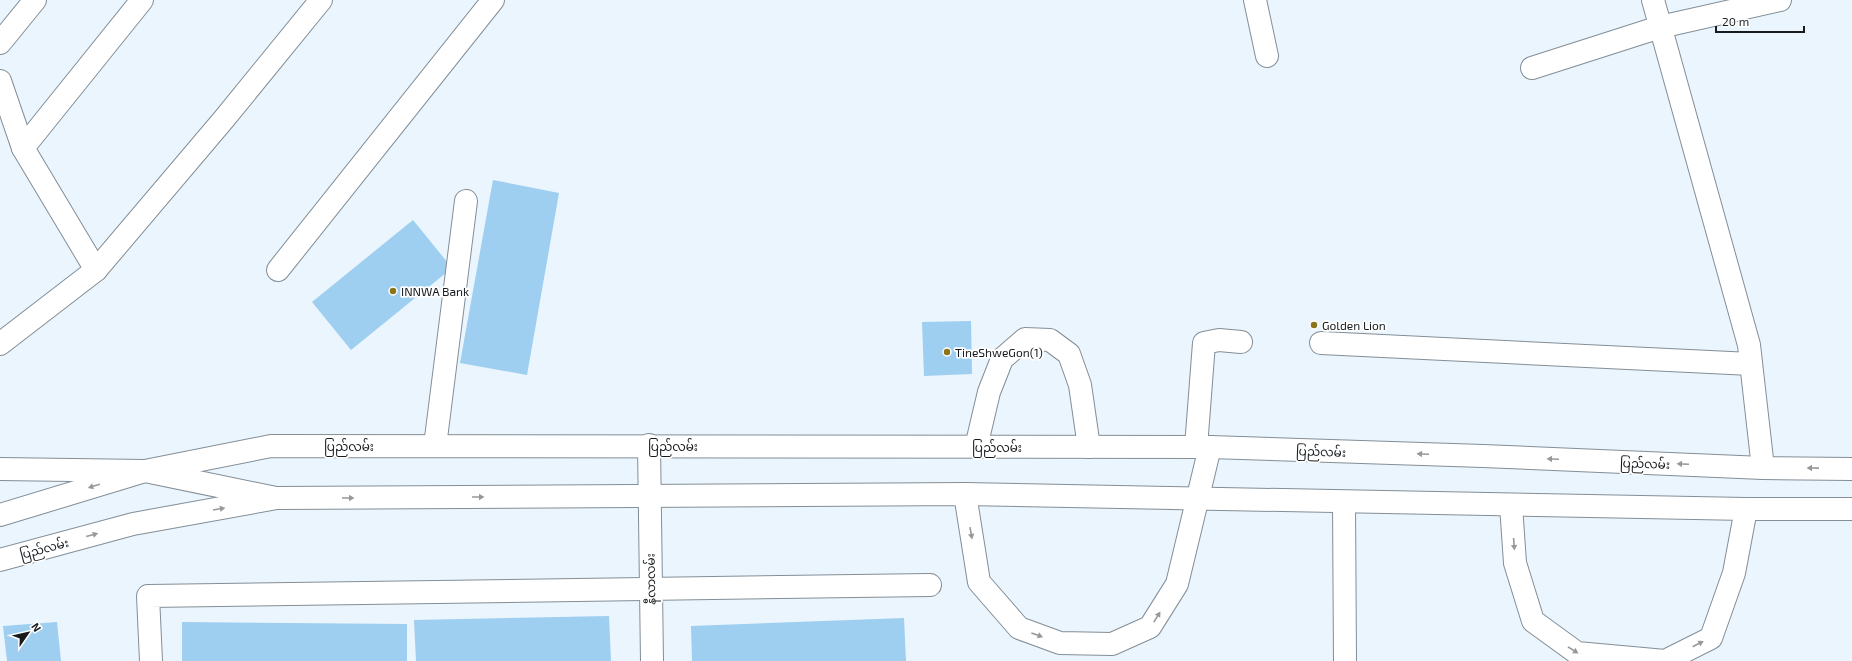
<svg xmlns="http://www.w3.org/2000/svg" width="1852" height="661" viewBox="0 0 1852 661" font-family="'Exo 2','Noto Sans Myanmar',sans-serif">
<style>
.building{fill:#9ecef0}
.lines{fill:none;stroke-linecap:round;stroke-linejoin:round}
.minor-casing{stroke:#838e96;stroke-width:24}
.major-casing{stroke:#838e96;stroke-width:24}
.highway-casing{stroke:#838e96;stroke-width:24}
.minor{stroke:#fff;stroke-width:22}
.major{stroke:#fff;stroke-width:22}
.highway{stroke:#fff;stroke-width:22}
.oneway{fill:#97989a}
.poi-dot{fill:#8b7519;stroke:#fff;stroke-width:1.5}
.labels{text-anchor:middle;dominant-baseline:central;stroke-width:3.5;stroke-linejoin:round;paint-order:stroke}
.poi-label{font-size:12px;fill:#171b1e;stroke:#fff;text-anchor:start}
.street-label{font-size:12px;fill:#171b1e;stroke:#fff}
</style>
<rect width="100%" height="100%" fill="#eaf5fe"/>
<g class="building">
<path d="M493 180 559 193 527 375 460 363Z"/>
<path d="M413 220 452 268 351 350 312 302Z"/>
<path d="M971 321 972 374 924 376 922 322Z"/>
<path d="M609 616 611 661H416L414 620Z"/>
<path d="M904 618 906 661H692L691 626Z"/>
<path d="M57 622 61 661H7L3 626Z"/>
<path d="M182 622 407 624V661H182Z"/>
</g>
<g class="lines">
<g class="minor-casing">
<g id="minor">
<path d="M1255 0 1267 56"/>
<path d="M1653 0 1749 345 1763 468"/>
<path d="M0 43 35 0"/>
<path d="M1532 68 1660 27 1780 0"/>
<path d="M0 81 23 148"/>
<path d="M96 270 23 148 142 0"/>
<path d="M278 270 493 0"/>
<path d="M1321 343 1751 364"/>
<path d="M0 344 96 270 224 119 321 0"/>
<path d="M649 445 652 661"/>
<path d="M435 446 466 201"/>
<path d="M976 447 989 392 1002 359 1025 339 1050 340 1069 354 1080 385 1089 447"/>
<path d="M1196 447 1204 343 1219 340 1241 342"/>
<path d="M965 494 979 582 1019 628 1060 643 1112 644 1150 627 1177 584 1210 447"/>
<path d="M1344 502 1345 661"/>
<path d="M1511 505 1515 563 1533 621 1577 653 1665 661 1711 638 1734 573 1746 509"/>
<path d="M151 661 148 596 930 585"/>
</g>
</g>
<g class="major-casing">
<path id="major" d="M0 469 145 471 276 498"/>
</g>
<g class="highway-casing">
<g id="highway">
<path d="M0 515 145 471 271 446 1210 447 1483 456 1763 468 1852 469"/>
<path d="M0 560 133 524 277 498 965 494 1746 509H1852"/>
</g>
</g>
<use href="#minor" class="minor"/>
<use href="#major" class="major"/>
<use href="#highway" class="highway"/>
</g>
<defs><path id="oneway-solid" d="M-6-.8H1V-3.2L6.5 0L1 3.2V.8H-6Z"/></defs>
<g class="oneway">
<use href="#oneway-solid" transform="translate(1423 454) rotate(-178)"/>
<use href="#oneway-solid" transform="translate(1553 459) rotate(-178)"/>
<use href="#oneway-solid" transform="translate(1683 464) rotate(-178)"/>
<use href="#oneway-solid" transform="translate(1813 468) rotate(-179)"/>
<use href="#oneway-solid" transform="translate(94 486) rotate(163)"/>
<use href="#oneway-solid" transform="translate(478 497)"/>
<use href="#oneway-solid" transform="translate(348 498)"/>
<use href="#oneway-solid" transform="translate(219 509) rotate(-10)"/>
<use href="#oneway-solid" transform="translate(971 533) rotate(80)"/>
<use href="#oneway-solid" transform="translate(92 535) rotate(-15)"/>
<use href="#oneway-solid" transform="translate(1514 544) rotate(86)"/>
<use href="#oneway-solid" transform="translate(1157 617) rotate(-58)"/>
<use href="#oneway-solid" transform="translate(1037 635) rotate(20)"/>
<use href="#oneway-solid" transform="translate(1698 644) rotate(-27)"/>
<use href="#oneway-solid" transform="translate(1573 650) rotate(32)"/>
</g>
<g class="poi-dot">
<circle cx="393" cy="291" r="4"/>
<circle cx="1314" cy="325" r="4"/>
<circle cx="947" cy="352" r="4"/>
</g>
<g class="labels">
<g class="poi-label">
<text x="401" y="291">INNWA Bank</text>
<text x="1322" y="325">Golden Lion</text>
<text x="955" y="352">TineShweGon(1)</text>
</g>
<g class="street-label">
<text x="349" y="446">ပြည်လမ်း</text>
<text x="673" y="446">ပြည်လမ်း</text>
<text x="997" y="447">ပြည်လမ်း</text>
<text transform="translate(1321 451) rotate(2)">ပြည်လမ်း</text>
<text transform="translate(1645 463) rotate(2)">ပြည်လမ်း</text>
<text transform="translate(44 548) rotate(-15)">ပြည်လမ်း</text>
<text transform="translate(650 579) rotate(-91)">နီလာလမ်း</text>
</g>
</g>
<g transform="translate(28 633) rotate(56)" stroke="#ffffff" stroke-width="3" paint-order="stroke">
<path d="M0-3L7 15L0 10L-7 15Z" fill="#171b1e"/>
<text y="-6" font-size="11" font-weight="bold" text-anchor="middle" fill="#171b1e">N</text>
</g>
<path d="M1716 26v6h88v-6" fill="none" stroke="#171b1e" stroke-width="2"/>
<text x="1722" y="26" font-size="12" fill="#171b1e" stroke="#ffffff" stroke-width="3" paint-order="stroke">20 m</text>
</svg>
